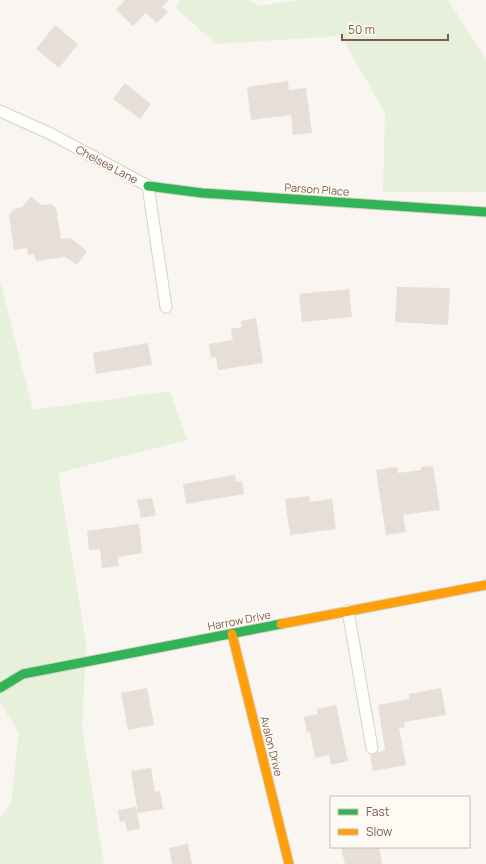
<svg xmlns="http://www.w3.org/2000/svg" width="486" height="864" viewBox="0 0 486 864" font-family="Manrope,sans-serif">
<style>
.green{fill:#e7f0db}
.building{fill:#e6ded7}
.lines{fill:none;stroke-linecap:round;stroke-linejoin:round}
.street-casing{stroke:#d7d1cb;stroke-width:13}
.fast-casing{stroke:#d9d2cb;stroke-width:11}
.slow-casing{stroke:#d9d2cb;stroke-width:11}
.street{stroke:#fefefd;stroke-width:11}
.fast{stroke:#30b455;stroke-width:9}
.slow{stroke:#ff9f0a;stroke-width:9}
.labels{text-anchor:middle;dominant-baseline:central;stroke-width:3.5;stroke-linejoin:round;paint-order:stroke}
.street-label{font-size:11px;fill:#7a5c4d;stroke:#fffaf3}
</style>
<rect width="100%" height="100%" fill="#f9f5f0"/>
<g class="green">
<path d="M180 0H248L259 6 298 0H448L486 59V192H383L385 113 341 36 216 44 176 8Z"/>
<path d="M0 280 33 410 170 391 187 440 58 473 86 643 82 728 104 864H0V818L11 803 19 733 0 703Z"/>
</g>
<g class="building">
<path d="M125 0H168L162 7 168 12 157 23 146 13 133 26 116 10Z"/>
<path d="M55 25 78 44 59 68 36 49Z"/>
<path d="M288 81 289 90 306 88 312 133 293 135 291 115 251 120 247 87Z"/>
<path d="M125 83 151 104 140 119 113 99Z"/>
<path d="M31 197 41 205 51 204 56 208 61 239 70 238 87 251 77 265 65 257 36 261 34 254 28 255 27 248 14 250 9 215 14 209 22 207Z"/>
<path d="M397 287 450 288 448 325 395 322Z"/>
<path d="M349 289 352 317 302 322 299 294Z"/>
<path d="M256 318 263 363 218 370 216 357 211 358 209 344 233 340 231 329 242 327 241 321Z"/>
<path d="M148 343 152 365 96 374 93 353Z"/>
<path d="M433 466 440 510 403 515 406 532 386 535 376 470 397 467 398 473 421 470V467Z"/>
<path d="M235 475 236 482 242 481 244 494 186 504 183 484Z"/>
<path d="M309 496 310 502 332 499 336 529 290 535 285 499Z"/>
<path d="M152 498 156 515 141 518 137 500Z"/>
<path d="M139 524 142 553 118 557 119 566 102 568 100 549 89 550 87 531Z"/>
<path d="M147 688 154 725 128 730 121 693Z"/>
<path d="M441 688 446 715 404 722 405 727 399 728 406 765 373 771 370 755 385 750 378 705 409 699V694Z"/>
<path d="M336 705 348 761 331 765 329 755 315 758 310 732 307 733 304 717 318 714 317 709Z"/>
<path d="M151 768 155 792 160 791 163 809 138 813 131 771Z"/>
<path d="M136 807 140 829 127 831 125 821 120 822 118 810Z"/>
<path d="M188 844 192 864H172L169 848Z"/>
<path d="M341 847 379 848 382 864H345Z"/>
</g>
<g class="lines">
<g class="street-casing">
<g id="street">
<path d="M0 111 51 134 148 186 166 307"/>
<path d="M348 611 372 748"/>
</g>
</g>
<g class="fast-casing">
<g id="fast">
<path d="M148 186 202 193 486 212"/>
<path d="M0 688 23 674 281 624"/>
</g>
</g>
<g class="slow-casing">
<g id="slow">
<path d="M281 624 486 585"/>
<path d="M232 634 289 864"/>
</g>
</g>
<use href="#street" class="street"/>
<use href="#fast" class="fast"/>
<use href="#slow" class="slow"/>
</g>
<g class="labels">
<g class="street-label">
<text transform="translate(107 164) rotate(28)">Chelsea Lane</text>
<text transform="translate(317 189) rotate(4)">Parson Place</text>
<text transform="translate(239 620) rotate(-11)">Harrow Drive</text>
<text transform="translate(272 746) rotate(76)">Avalon Drive</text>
</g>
</g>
<rect x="330" y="796" width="140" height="52" fill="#fffaf3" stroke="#cabbb1"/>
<rect x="338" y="809" width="20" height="6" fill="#30b455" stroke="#cabbb1"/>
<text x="366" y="816" font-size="12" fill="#7a5c4d">Fast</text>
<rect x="338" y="829" width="20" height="6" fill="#ff9f0a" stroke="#cabbb1"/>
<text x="366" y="836" font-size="12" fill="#7a5c4d">Slow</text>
<path d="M342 34v6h106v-6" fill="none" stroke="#7a5c4d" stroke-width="2"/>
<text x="348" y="34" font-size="12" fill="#7a5c4d" stroke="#fffaf3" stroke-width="3" paint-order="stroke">50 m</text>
</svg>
